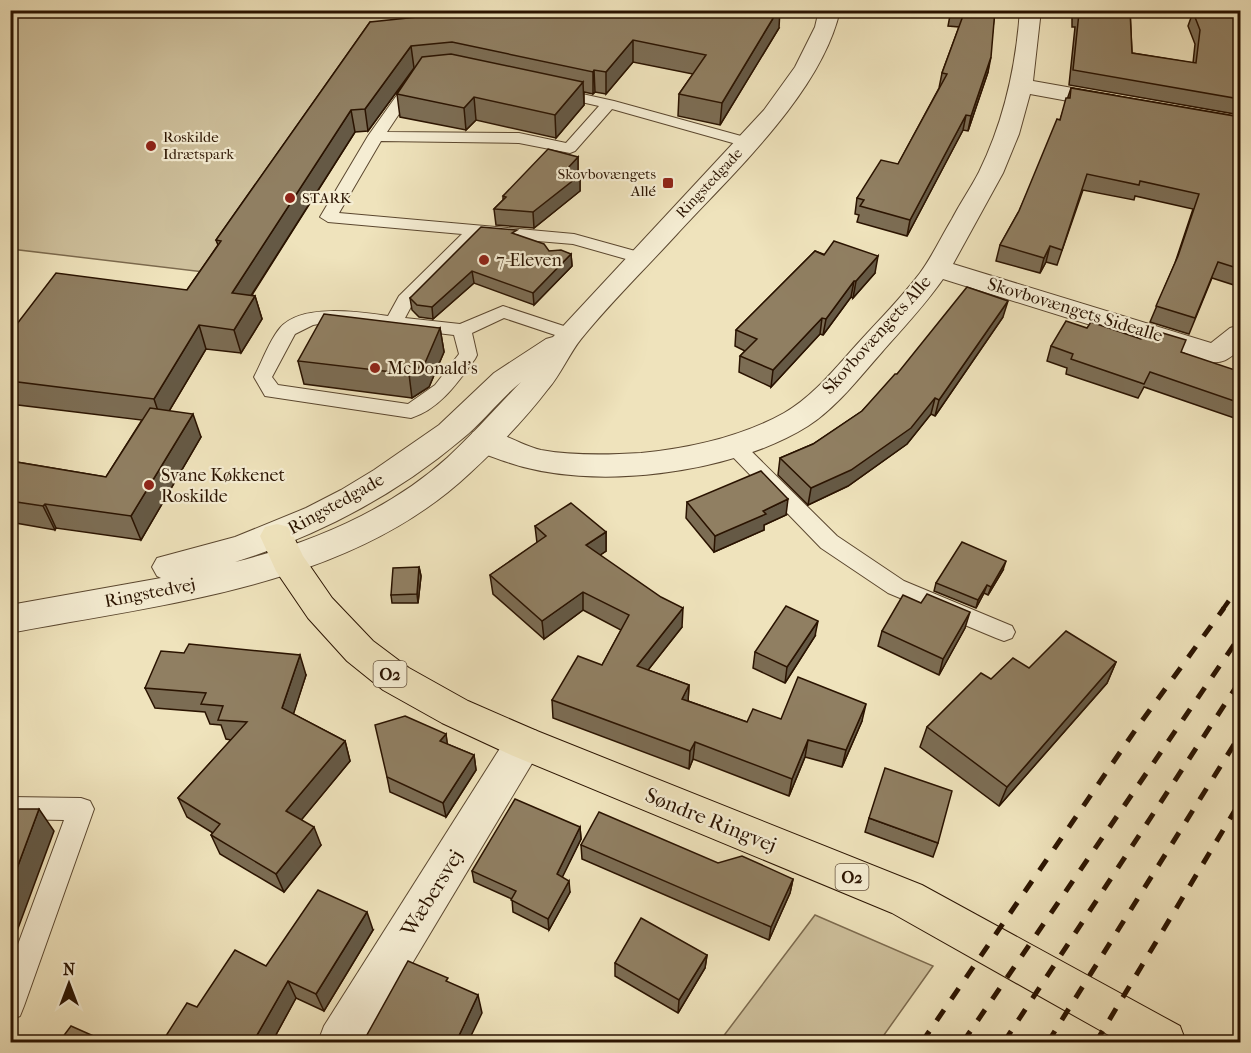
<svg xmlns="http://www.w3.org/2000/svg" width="1251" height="1053" viewBox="0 0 1251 1053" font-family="'IM FELL French Canon',serif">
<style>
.green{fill:#cec09c;stroke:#7c6a4e;stroke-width:1.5}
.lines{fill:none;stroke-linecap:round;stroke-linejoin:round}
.service-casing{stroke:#5b472f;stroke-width:2}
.minor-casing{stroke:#5b472f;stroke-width:2}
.tertiary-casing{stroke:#5b472f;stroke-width:2}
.primary-casing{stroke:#2a1300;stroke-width:2}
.service{fill:#f5edd3;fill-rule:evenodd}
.minor{fill:#f5edd3;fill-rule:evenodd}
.tertiary{fill:#f5edd3;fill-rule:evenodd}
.primary{fill:#efe3bc;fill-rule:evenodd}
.rail-far1{stroke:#2a1300;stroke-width:4.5;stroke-dasharray:10 10;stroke-linecap:butt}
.rail{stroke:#2a1300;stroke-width:5;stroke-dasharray:13 13;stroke-linecap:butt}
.wall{fill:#7c6d54;stroke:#2a1300;stroke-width:1.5}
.shaded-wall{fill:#655945;stroke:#2a1300;stroke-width:1.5}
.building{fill:#907f62;stroke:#2a1300;stroke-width:1.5}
.poi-dot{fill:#8f2418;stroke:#f5edd3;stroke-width:2}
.labels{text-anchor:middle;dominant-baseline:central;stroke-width:4.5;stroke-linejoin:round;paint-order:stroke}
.far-poi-label{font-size:15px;fill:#2a1300;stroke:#f5edd3;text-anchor:start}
.far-street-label{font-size:15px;fill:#2a1300;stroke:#f5edd3}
.shield{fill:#f5edd3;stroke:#67543f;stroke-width:1.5}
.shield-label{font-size:16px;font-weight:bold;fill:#2a1300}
.poi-label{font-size:18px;fill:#2a1300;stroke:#f5edd3;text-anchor:start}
.street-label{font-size:18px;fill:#2a1300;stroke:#f5edd3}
.near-street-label{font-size:21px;fill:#2a1300;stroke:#f5edd3}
</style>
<rect width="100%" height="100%" fill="#efe3bc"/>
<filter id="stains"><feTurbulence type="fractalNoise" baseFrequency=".00333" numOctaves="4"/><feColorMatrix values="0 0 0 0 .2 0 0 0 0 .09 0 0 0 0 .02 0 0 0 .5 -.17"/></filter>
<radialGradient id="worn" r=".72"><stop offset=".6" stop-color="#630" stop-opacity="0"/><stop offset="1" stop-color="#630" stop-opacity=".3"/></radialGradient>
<g class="green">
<path d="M11 11H631L362 42 204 272 11 249Z"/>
<path d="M815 915 933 966 879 1042H719Z"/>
</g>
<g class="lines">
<g class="service-casing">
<g id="service">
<path d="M414 77 421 81 387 132 519 133 566 143 599 106 550 95 548 92 550 89 555 88 614 101 752 139 755 142 747 147 612 109 575 151 570 153 519 143 381 141 339 213 574 234 646 254 649 258 646 262 640 263 573 244 480 236 413 303 405 318 460 324 503 306 576 330 579 334 576 338H564L504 318 472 333 477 355 475 359C458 382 440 409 411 418L265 396 254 377C262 362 269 341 280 328 301 303 360 312 388 316L399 296 462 234 328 222 320 217 368 136 409 78ZM336 321 454 335 459 354 435 385 408 404 278 385 272 377 295 334 313 325Z"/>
<path d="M735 440 742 442 837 536 904 581 1012 626 1015 632 1012 638 1004 641 996 638 888 593 821 548 728 452 725 447 728 442Z"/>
<path d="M10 797 81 798 90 801 94 809 24 1006 20 1016 10 1020V966L64 820 10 819Z"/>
</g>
</g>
<g class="minor-casing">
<g id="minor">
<path d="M1020 10H1041L1033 81 1112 95 1120 97 1124 102 1120 107 1112 109 1030 94 1019 134 1003 173 953 264 1211 343 1230 328 1240 325V349C1229 359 1222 365 1206 361L943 279C925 305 903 328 882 352 859 378 837 407 808 426 732 474 591 492 507 462 493 457 476 453 469 440L473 432C496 426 518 445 541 450 574 456 608 455 641 453 690 448 741 437 784 413 814 396 837 366 860 341 880 319 901 298 920 273 932 257 941 237 952 219 960 203 971 188 979 172 1004 121 1016 67 1020 10Z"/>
<path d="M524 727 537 731 543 743 537 755 365 1042H318L324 1026 511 731Z"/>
</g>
</g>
<g class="tertiary-casing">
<path id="tertiary" d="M819 10H840C822 92 733 173 677 234 645 269 611 302 581 339 569 354 561 374 548 389 525 419 497 448 470 473 349 587 166 603 10 633V605L161 578 157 576 152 567 157 558 235 537 306 508 341 490 374 470 439 425 494 373 546 339 553 337 764 110 795 67 815 27ZM521 382C497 407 473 434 447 458 388 511 311 543 235 562 317 536 396 495 462 439 483 422 500 399 521 382Z"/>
</g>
<g class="primary-casing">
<path id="primary" d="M277 524 289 527 303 556 332 598 373 641 409 668 468 701 537 731 922 885 1180 1026 1186 1042H1121L892 913 511 755 442 723 383 690 347 661 308 618 276 571 260 536 265 527Z"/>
</g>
<use href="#service" class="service"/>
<use href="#minor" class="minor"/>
<use href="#tertiary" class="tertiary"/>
<use href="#primary" class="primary"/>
<path class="rail-far1" d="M1223 609 1240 585"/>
<g class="rail">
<path d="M922 1042 1136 729 1224 608"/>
<path d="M963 1042 1240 636"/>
<path d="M1004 1042 1240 681"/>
<path d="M1048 1042 1240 735"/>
<path d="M1096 1042 1240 802"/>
</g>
</g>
<g class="wall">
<path d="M951 10H995L988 72 968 131 963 130 907 236 857 222 859 215 855 214 857 198 898 164 939 88 942 73 959 27 948 26Z"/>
<path d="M1072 10H1130L1132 53 1193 63 1195 44 1188 26 1193 12 1240 14V116V115L1069 85 1075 27H1072Z"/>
<path d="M370 22 779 28 720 125 678 116 679 94 693 74 633 62 606 94 595 92 593 94 584 92V105L556 138 476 120 466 130 400 117 397 94 415 68H414L368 131 355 132 252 295 255 296 262 319 241 353 206 349 169 411 201 437 141 540 56 528 55 530 10 522V461L106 477 142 420 10 404V333L187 290 218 245 216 240Z"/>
<path d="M1071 88 1240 117V274L1234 285 1212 278 1189 334 1150 322 1175 263 1193 209 1135 196 1134 200 1083 190 1057 265 1046 262 1040 273 996 261 1000 245 1019 211 1060 120Z"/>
<path d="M578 157V173L577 174 580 175V191L534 228 496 225 494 209 503 200V196Z"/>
<path d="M517 235 549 251 571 254 572 266 534 305 474 283 433 319 419 317 412 310 410 298Z"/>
<path d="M815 251 875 273 853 298 851 297 823 335 820 334 771 387 739 372 740 356 745 351 735 346 736 330Z"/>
<path d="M1003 317 935 416 931 414 907 444 848 486 808 505 778 475 780 458 813 444 862 411 897 374Z"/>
<path d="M440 328 444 352 429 387 412 398 304 384 298 361Z"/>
<path d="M1087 328 1181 352 1240 377V420L1144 387 1138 398 1066 374 1067 368 1047 361 1051 346Z"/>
<path d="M687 502 786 515 764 525V530L714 552 686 518Z"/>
<path d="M535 526 606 532V551L600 555 682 627 648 670 689 685 688 701 747 722 781 719 862 721 842 767 805 757 789 796 693 759 689 769 553 718 552 700 602 665 621 630 583 610 544 639 493 594 490 575 537 543Z"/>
<path d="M419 567 421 576 418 603H392L391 595Z"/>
<path d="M1003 570 988 595 984 593 976 608 934 591 936 583Z"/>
<path d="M965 628 939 675 878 646 882 631Z"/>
<path d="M815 636 785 683 753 668 755 652Z"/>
<path d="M1116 662 1107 683 999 806 920 747 927 727 991 679 1029 668Z"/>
<path d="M306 675 293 714 345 741 350 761 301 820 321 845 284 892 220 854 211 835 213 833 187 817 178 798 231 740 226 739 221 725 210 724 205 712 155 708 145 688Z"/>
<path d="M446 734 447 744 474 755 476 770 446 817 390 792 387 777Z"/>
<path d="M869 818 938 843 933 857 865 832Z"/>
<path d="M580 827 581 839 562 877 570 892 549 930 513 912 512 899 474 882 472 871Z"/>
<path d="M581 845 718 863 793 879 790 893 769 940 582 859Z"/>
<path d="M373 930 324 1011 296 998 272 1042H162L266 966Z"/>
<path d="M707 955 705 968 678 1013 615 976V963Z"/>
</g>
<g class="shaded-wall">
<path d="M778 10H780L779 28 720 125 722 103Z"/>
<path d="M633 40V62L606 94V72Z"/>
<path d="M411 46 414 68 368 131 365 109Z"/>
<path d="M991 57 988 72 968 131 971 116Z"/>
<path d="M594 70 595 92 593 94V72Z"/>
<path d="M583 82 584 105 556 138 555 115Z"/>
<path d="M474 97 476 120 466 130 464 108Z"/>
<path d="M351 110 355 132 238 316 232 293Z"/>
<path d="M966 115 963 130 907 236 910 220Z"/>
<path d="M578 157V173L566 185 580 175V191L534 228 533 212 565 171Z"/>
<path d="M1050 246 1046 262 1040 273 1044 258Z"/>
<path d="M571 254 572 266 534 305 533 293Z"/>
<path d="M878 256 875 273 853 298 856 281Z"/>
<path d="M1240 270V274L1234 285Z"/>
<path d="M472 271 474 283 433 319 432 307Z"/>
<path d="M854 281 851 297 823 335 826 319Z"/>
<path d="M255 296 262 319 241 353 234 330Z"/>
<path d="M1008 301 1003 317 935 416 939 400Z"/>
<path d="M822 318 820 334 771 387 773 370Z"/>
<path d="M199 325 206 349 162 423 154 399Z"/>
<path d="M440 328 444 352 429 387 412 398 409 374Z"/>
<path d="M935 398 931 414 907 444 848 486 808 505 811 488Z"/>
<path d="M193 414 201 437 141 540 131 516Z"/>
<path d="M788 499 786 515 764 525V530L714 552 715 536 763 511Z"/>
<path d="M45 504 56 528 55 530 43 506Z"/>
<path d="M606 532V551L587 564 586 545Z"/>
<path d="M1006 561 1003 570 988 595 991 587Z"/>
<path d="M419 567 421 576 418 603 417 594Z"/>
<path d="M987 585 984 593 976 608 978 600Z"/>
<path d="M583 592V610L544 639 542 621Z"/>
<path d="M683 608 682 627 637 684V666Z"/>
<path d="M970 612 965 628 939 675 943 659Z"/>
<path d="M818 621 815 636 785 683 787 667Z"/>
<path d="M300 655 306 675 289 728 282 708Z"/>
<path d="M1116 662 1107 683 999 806 1007 787Z"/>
<path d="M689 685 688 703 682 699Z"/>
<path d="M866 704 862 721 842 767 846 750Z"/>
<path d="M446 734 448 749 440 741Z"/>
<path d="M808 740 805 757 789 796 792 779Z"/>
<path d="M345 741 350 761 293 830 286 811Z"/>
<path d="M695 742 693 759 689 769 690 751Z"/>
<path d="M474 755 476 770 446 817 443 803Z"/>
<path d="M39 809 54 831 10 950V887Z"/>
<path d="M314 827 321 845 284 892 276 874Z"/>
<path d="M580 827 581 839 558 886 557 874Z"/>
<path d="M793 879 790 893 769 940 771 927Z"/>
<path d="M569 881 570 892 549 930 548 919Z"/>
<path d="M367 912 373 930 324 1011 316 994Z"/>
<path d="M707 955 705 968 678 1013 679 1000Z"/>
<path d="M288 981 296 998 272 1042H253Z"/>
<path d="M478 995 482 1013 468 1042H456Z"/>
</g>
<g class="building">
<path d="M568 10H778L722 103 679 94 706 55 633 40 606 72 594 70 593 72 452 42 411 46 365 109 351 110 232 293 255 296 234 330 199 325 154 399 10 381V333L56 273 187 290 221 241 216 240 370 22 465 12Z"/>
<path d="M951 10H995L991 57 971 116 966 115 910 220 860 206 864 200 857 198 881 160 898 164 947 74 942 73 964 13Z"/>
<path d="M1076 10H1130L1132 53 1196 63 1200 30 1193 12 1240 14V99L1073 70 1079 13 1076 12Z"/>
<path d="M451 54 583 82 555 115 474 97 464 108 397 94 422 57Z"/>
<path d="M1071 88 1240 117V269L1218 262 1195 318 1156 306 1178 256 1199 194 1140 181 1139 185 1087 174 1062 250 1050 246 1044 258 1000 245 1019 211 1057 119 1060 120 1066 98H1070Z"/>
<path d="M548 149 578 157 565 171 580 175 533 212 494 209 506 197 503 196Z"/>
<path d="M481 227 517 230 512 233 544 244 549 251 561 250 571 254 533 293 472 271 432 307 417 305 410 298Z"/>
<path d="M834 241 878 256 856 281H854L826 319 822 318 773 370 740 356 757 339 736 330 815 251 824 255Z"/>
<path d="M967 287 1008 301 939 400 935 398 911 428 851 470 811 488 780 458 813 444 862 411 895 374H897Z"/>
<path d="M324 314 440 328 425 363 409 374 298 361Z"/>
<path d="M1066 321 1087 328 1091 322 1141 339 1146 328 1186 340 1181 352 1238 371 1240 377V403L1150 372 1144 384 1071 359 1073 354 1051 346Z"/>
<path d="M150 408 193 414 131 516 45 504 43 506 10 501V461L106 477Z"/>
<path d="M761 471 788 499 763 511 766 514 715 536 687 502Z"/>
<path d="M571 503 606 532 586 545 661 597 683 608 637 666 689 685 682 699 747 722 753 709 781 719 798 677 866 704 846 750 808 740 792 779 695 742 690 751 552 700 578 656 602 665 629 615 583 592 542 621 490 575 546 536 535 526Z"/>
<path d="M962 542 1006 561 991 587 987 585 978 600 936 583Z"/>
<path d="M419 567 417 594 391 595 393 568Z"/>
<path d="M927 594 970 612 943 659 882 631 903 595 921 603Z"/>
<path d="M786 606 818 621 787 667 755 652Z"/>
<path d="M1066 631 1116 662 1007 787 927 727 981 673 991 679 1013 658 1029 668Z"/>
<path d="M189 644 300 655 282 708 345 741 286 811 314 827 276 874 211 835 220 824 178 798 247 722 218 720 223 706 201 704 206 693 145 688 161 651 184 653Z"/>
<path d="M405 716 446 734 440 741 474 755 443 803 387 777 375 725Z"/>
<path d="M885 768 952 791 938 843 869 818Z"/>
<path d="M515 799 580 827 557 874 569 881 548 919 511 900 516 891 472 871Z"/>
<path d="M10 809H39L10 887Z"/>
<path d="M599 812 718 863 742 856 793 879 771 927 581 845Z"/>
<path d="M318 890 367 912 316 994 288 981 253 1042H162L187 1003 197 1007 235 950 266 966Z"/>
<path d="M641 918 707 955 679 1000 615 963Z"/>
<path d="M408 961 448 978 446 981 478 995 456 1042H363Z"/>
<path d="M71 1026 107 1042H59Z"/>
</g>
<g class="poi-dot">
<circle cx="151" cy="146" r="6"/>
<rect x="662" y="177" width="12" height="12" rx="3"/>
<circle cx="290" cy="198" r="6"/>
<circle cx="484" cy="260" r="6"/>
<circle cx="375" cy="368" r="6"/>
<circle cx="149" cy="485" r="6"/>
</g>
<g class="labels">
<g class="far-poi-label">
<text x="163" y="137">Roskilde<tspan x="163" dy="17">Idrætspark</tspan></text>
<text x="656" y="174" text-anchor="end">Skovbovængets<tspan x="656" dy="17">Allé</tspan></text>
<text x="302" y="198">STARK</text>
</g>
<g class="far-street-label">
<text transform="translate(709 183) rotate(-47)">Ringstedgade</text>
</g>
<g class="shield">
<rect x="373.5" y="661" width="33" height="26" rx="4.5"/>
<rect x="835.5" y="864" width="33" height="26" rx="4.5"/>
</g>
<g class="shield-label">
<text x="390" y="674">O2</text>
<text x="852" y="877">O2</text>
</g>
<g class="poi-label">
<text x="496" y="260">7-Eleven</text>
<text x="387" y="368">McDonald's</text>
<text x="161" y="475">Svane Køkkenet<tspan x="161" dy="21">Roskilde</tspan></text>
</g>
<g class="street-label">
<text transform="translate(1075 310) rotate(17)">Skovbovængets Sidealle</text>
<text transform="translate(877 335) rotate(-48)">Skovbovængets Alle</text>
<text transform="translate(336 504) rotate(-29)">Ringstedgade</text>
<text transform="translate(150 593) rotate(-11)">Ringstedvej</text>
</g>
<g class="near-street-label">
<text transform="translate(711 820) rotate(22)">Søndre Ringvej</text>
<text transform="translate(432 893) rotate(-58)">Wæbersvej</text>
</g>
</g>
<rect width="1251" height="1053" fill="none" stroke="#efe3bc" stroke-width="36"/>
<rect x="12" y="12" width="1227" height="1029" fill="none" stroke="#2a1300" stroke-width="3"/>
<rect x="18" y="18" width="1215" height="1017" fill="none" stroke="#2a1300" stroke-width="1.5"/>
<g transform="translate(69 984)" stroke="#f5edd3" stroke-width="4.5" paint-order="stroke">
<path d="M0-4.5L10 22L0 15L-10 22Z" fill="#2a1300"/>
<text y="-9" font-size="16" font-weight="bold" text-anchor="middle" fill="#2a1300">N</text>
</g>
<rect width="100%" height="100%" filter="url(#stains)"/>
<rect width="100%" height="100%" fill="url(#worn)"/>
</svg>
